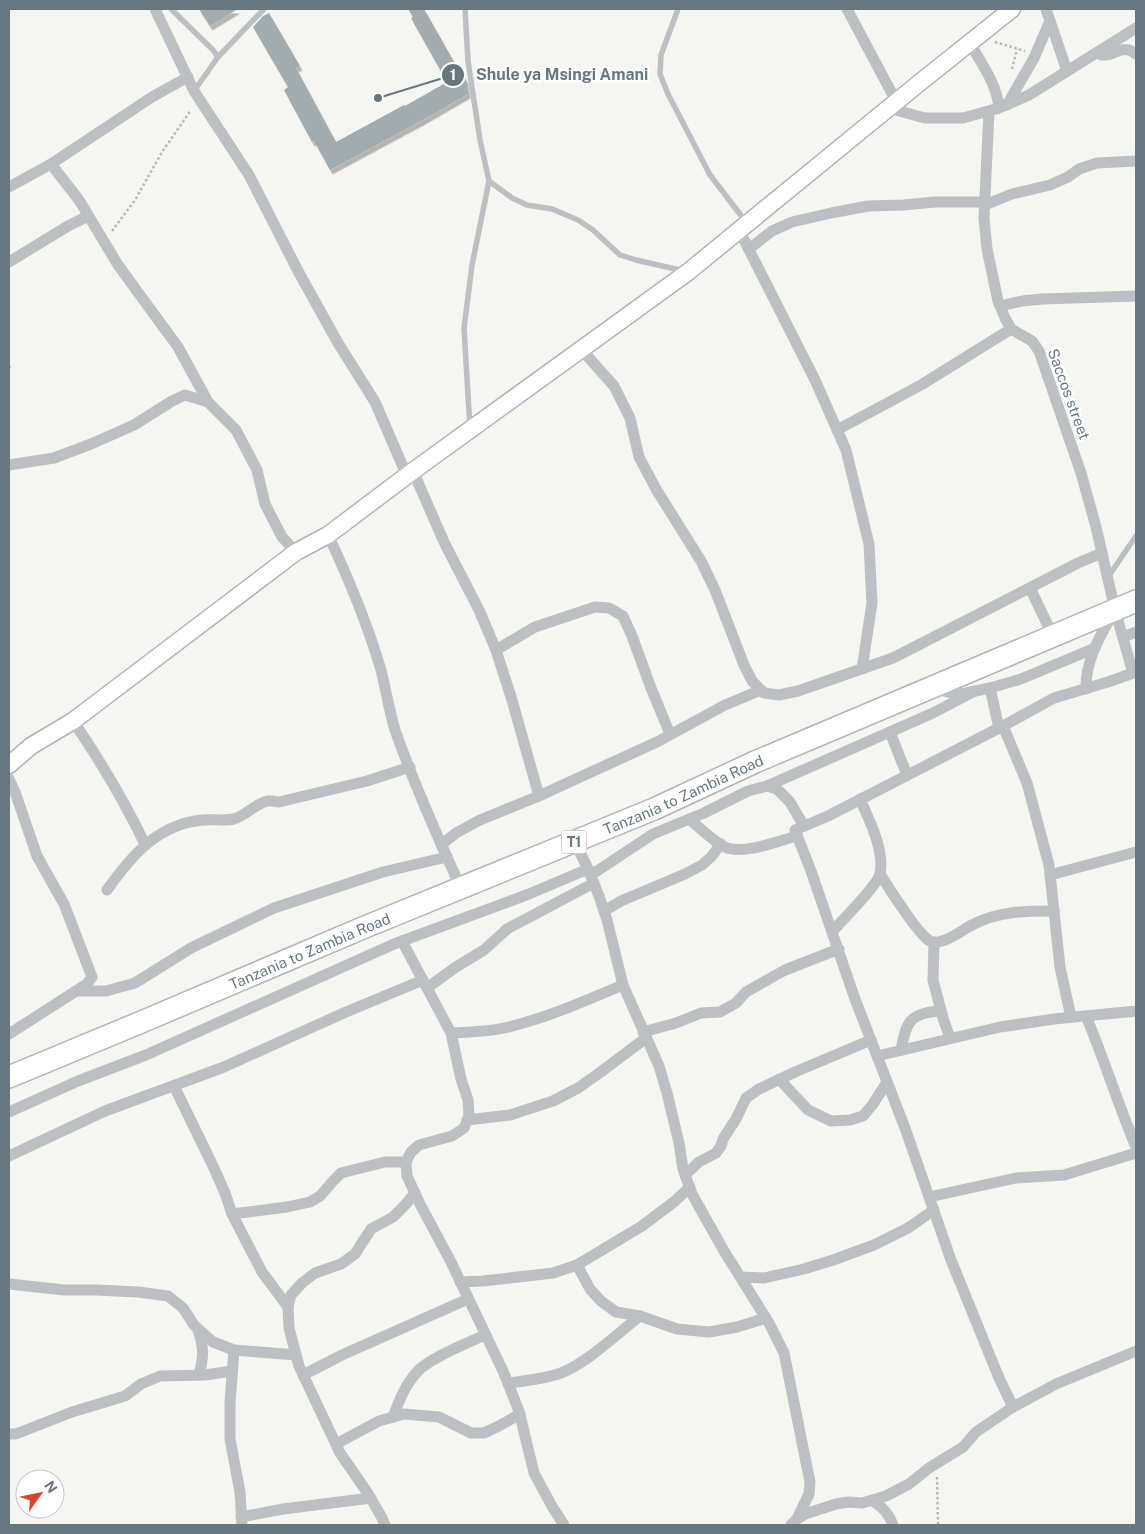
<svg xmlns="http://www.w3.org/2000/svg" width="1145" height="1534" viewBox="0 0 1145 1534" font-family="'Public Sans',sans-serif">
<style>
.building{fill:#a2acaf;filter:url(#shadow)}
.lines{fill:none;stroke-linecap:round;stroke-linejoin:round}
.secondary-casing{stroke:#aeb4b8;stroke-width:19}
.highway-casing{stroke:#afb4b6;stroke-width:24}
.path{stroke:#b6b9bb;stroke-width:2.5;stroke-dasharray:2.5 2.5;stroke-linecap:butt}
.lane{stroke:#bcc0c3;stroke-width:5.5}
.street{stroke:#bcc0c3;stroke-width:11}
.secondary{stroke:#fff;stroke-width:16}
.highway{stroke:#fff;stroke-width:21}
.labels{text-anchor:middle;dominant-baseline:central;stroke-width:5;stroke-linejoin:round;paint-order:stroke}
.shield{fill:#fff;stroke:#94a0a6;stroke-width:1}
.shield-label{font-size:14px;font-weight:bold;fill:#667780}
.street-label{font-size:15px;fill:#667780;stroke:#fff}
.leader{fill:none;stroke:#667780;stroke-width:2}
.callout-dot{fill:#667780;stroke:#fff;stroke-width:2}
.mark-label{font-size:15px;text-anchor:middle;font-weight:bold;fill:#fff}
.callout-label{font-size:16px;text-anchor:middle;font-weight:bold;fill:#667780;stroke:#fff;stroke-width:5;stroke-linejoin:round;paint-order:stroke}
</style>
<defs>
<filter id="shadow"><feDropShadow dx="2.5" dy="4.5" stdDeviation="0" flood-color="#0004"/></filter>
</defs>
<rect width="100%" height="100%" fill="#f5f5f1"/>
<g class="building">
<path d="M199 9H238L210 26Z"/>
<path d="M408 9H424L461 74 462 73 466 79 468 94 423 120 330 170 314 141 312 142 284 90 288 87 253 27 263 16 269 13 300 66 296 68 336 142 404 105 405 106 447 82 411 18 413 17Z"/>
</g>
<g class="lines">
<g class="secondary-casing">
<path id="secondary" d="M9 765 31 746 73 721 296 552 328 535 413 471 688 272 918 84 1012 9"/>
</g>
<g class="highway-casing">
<g id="highway">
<path id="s1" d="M9 1077 139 1023 365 927 654 809 755 762 1136 601"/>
</g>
</g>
<g class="path">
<path d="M995 42 1025 51"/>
<path d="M1012 69 1017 49"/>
<path d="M112 231 135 200 162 152 191 110"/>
<path d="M9 368 11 364"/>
<path d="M937 1477 938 1525"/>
</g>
<g class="lane">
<path d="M171 9 213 50 218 57"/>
<path d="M465 9 468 61 480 140 489 181 472 265 464 328 470 428"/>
<path d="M678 9 661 55 660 74 668 94 710 175 746 222"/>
<path d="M194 91 218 57 264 9"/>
<path d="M489 181 512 198 527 205 552 209 578 220 593 230 620 255 636 260 684 271"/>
<path d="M1108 577 1136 536"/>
</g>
<g class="street">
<path d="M155 9 194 91 249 175 298 271 338 343 375 402 407 476"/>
<path d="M847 9 896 101"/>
<path d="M1046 9 1067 71"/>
<path d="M970 43C981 63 997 84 999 108"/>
<path d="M1101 55C1113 58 1122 42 1136 54"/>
<path d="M1007 105 1034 58 1050 21"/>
<path d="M888 108 925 118H963L999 108 1029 95 1136 28"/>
<path d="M989 111 984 218 987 249 998 301 1005 318 1011 329 1032 341 1039 351 1081 473 1096 527 1115 610 1133 673"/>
<path d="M51 164 79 200 118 265 178 347 208 402"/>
<path d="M9 187 51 164 152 97 188 77"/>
<path d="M985 205 1012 194 1050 185 1068 177 1079 169 1097 163 1136 161"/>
<path d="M739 230 815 380 846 450 869 544 872 603 862 669"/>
<path d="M749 249 772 231 792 222 831 213 868 206 904 205 935 202H985"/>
<path d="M9 262 68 226 88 216"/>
<path d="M1000 306 1022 301 1042 299 1136 296"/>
<path d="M581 349 614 386 630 418 639 457 656 489 701 561 715 590 744 665 752 681 764 693 779 695 798 691 893 658 1078 563 1102 553"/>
<path d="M837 430 921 385 1011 329"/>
<path d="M9 465 54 458 91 444 134 425 172 401 185 395 208 402 236 430 257 470 265 504 282 537 296 552"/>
<path d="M413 471 444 542 479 610 496 650 512 700 539 796"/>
<path d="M328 535C349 579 367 623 381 670 386 690 389 710 395 730 414 784 437 836 461 888"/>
<path d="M1030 588 1053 636"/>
<path d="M1123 637 1136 632"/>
<path d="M496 650 535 627 595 607 609 608 623 616 632 636 651 688 670 734"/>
<path d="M933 688 955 694 966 693 990 688 1021 679 1095 648"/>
<path d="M990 688 999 728"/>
<path d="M1086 689C1085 662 1100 635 1113 614"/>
<path d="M73 721C100 760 124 801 145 844"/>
<path d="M1003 726 1027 783 1049 865 1060 967 1071 1017"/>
<path d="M890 732 907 775"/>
<path d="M9 779 15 792 37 856 64 904 92 977 87 984 9 1034"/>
<path d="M767 786 933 713 973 692"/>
<path d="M689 819C701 828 713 842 727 848 746 854 778 841 797 836"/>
<path d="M575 842 588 869 599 896 607 920 623 985 659 1066 667 1093 679 1143 683 1169 692 1194 724 1251 769 1323 784 1353 810 1482 809 1494 797 1519"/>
<path d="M441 845 456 833 480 820 539 796 589 773 657 742 725 705 761 690"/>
<path d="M880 874C889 888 918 935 930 941 941 947 962 930 972 925 999 911 1024 911 1054 911"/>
<path d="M591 875 653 834 704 813 748 791 767 786 777 789 790 802 804 826"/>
<path d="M1050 875 1136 852"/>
<path d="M107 890C132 855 158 824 203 820 213 819 224 821 234 819 245 816 258 802 268 801 271 800 275 802 279 802L367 781 410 767"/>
<path d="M604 911 621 901 685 874 702 865 711 857 721 844"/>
<path d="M833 931C843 919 877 886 880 874 885 850 869 820 860 799"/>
<path d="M402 941 451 1033 461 1079 468 1100 469 1116 464 1128 452 1136 419 1145 411 1152 406 1162 407 1176 420 1204 451 1262 503 1371 519 1411 534 1473 553 1508 564 1525"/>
<path d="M934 942 933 980 943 1018 950 1038"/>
<path d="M427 988 456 967 484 950 507 929 594 883"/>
<path d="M77 991H106L135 983 191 948 274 908 383 872 447 857"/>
<path d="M1086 1016C1104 1059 1118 1104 1136 1147"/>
<path d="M643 1032 676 1023 701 1013 720 1012 736 1003 746 992 785 970 839 949"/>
<path d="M451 1033C468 1032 487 1032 504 1028 545 1019 584 1001 623 985"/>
<path d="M901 1050C906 1022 910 1013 940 1011"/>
<path d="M877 1056 1000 1027 1054 1019 1136 1011"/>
<path d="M779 1079 808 1110 831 1121 850 1120 863 1116 873 1104 887 1082"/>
<path d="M174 1086 213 1166 225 1193 232 1214 262 1272 288 1307"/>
<path d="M9 1112 78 1081 146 1055 394 944 529 894 588 869"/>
<path d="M467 1120 510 1115 553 1101 578 1088 598 1074 646 1038"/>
<path d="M9 1156 105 1111 224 1067 346 1012 423 980"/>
<path d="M685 1175 699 1162 716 1153 721 1146 723 1139 736 1119 746 1098 759 1089 795 1072 871 1040"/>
<path d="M929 1197 1016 1178 1064 1175 1136 1153"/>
<path d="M232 1214 287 1207 310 1202 320 1196 334 1180 341 1173 385 1162H406"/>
<path d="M577 1265 590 1289 601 1301 616 1312 640 1316 677 1329 709 1332 737 1327 766 1318"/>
<path d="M741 1277 764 1278 804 1269 833 1260 874 1245 908 1228 934 1210"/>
<path d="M460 1282 483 1281 553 1273 577 1265 642 1226 675 1201 690 1187"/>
<path d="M9 1284 64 1290H96L138 1292 168 1296 183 1308 194 1325 213 1342 234 1350 296 1355"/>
<path d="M198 1330C204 1349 204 1355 199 1375"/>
<path d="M234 1350 230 1403V1439L240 1492 242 1525"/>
<path d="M303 1375 342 1355 468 1299"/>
<path d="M508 1383C525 1381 544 1379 561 1373 587 1363 617 1334 640 1316"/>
<path d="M1013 1407 999 1378 951 1260 905 1128 855 999 811 871 795 830 828 816 1003 726 1054 698 1108 682 1136 672"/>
<path d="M393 1417C399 1401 405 1385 417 1372 428 1359 469 1342 485 1335"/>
<path d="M9 1434H16L72 1412 125 1396 141 1384 160 1376 205 1375 232 1371"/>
<path d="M336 1444 379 1421 404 1414 439 1417 471 1433H484L499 1426 520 1414"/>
<path d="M873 1501C883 1507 889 1514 893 1525"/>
<path d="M241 1517 283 1509 371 1498"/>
<path d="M385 1525 381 1516 367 1492 340 1453 299 1366 289 1328 288 1307 291 1295 302 1283 315 1273 341 1264 355 1254 371 1229 393 1217 405 1205 415 1193"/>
<path d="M791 1525 797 1519 805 1514 836 1504 849 1502 862 1503 886 1496 909 1484 929 1468 963 1447 976 1432 1013 1407 1056 1384 1136 1351"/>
</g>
<use href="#secondary" class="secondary"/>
<use href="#highway" class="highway"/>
</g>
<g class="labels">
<rect class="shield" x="561.5" y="830.5" width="25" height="23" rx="4"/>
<g class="shield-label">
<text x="574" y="842">T1</text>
</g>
<g class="street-label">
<text transform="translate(1069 394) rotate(70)">Saccos street</text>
<text stroke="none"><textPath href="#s1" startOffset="731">Tanzania to Zambia Road</textPath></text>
<text stroke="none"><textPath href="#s1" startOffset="326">Tanzania to Zambia Road</textPath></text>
</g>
</g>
<path class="leader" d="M378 98L453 75"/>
<g class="callout-dot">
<circle cx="378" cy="98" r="5"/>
<circle cx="453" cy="75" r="12"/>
</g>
<g class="mark-label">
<text x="453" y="80">1</text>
</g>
<g class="callout-label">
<text x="562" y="80">Shule ya Msingi Amani</text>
</g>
<rect width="1145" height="1534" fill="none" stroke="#667780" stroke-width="20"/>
<g transform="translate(40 1494) rotate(57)"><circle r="24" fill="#ffffff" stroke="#c2c9cc"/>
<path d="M0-4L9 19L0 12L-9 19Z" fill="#d64530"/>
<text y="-8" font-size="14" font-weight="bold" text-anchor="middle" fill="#667780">N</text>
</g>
</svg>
